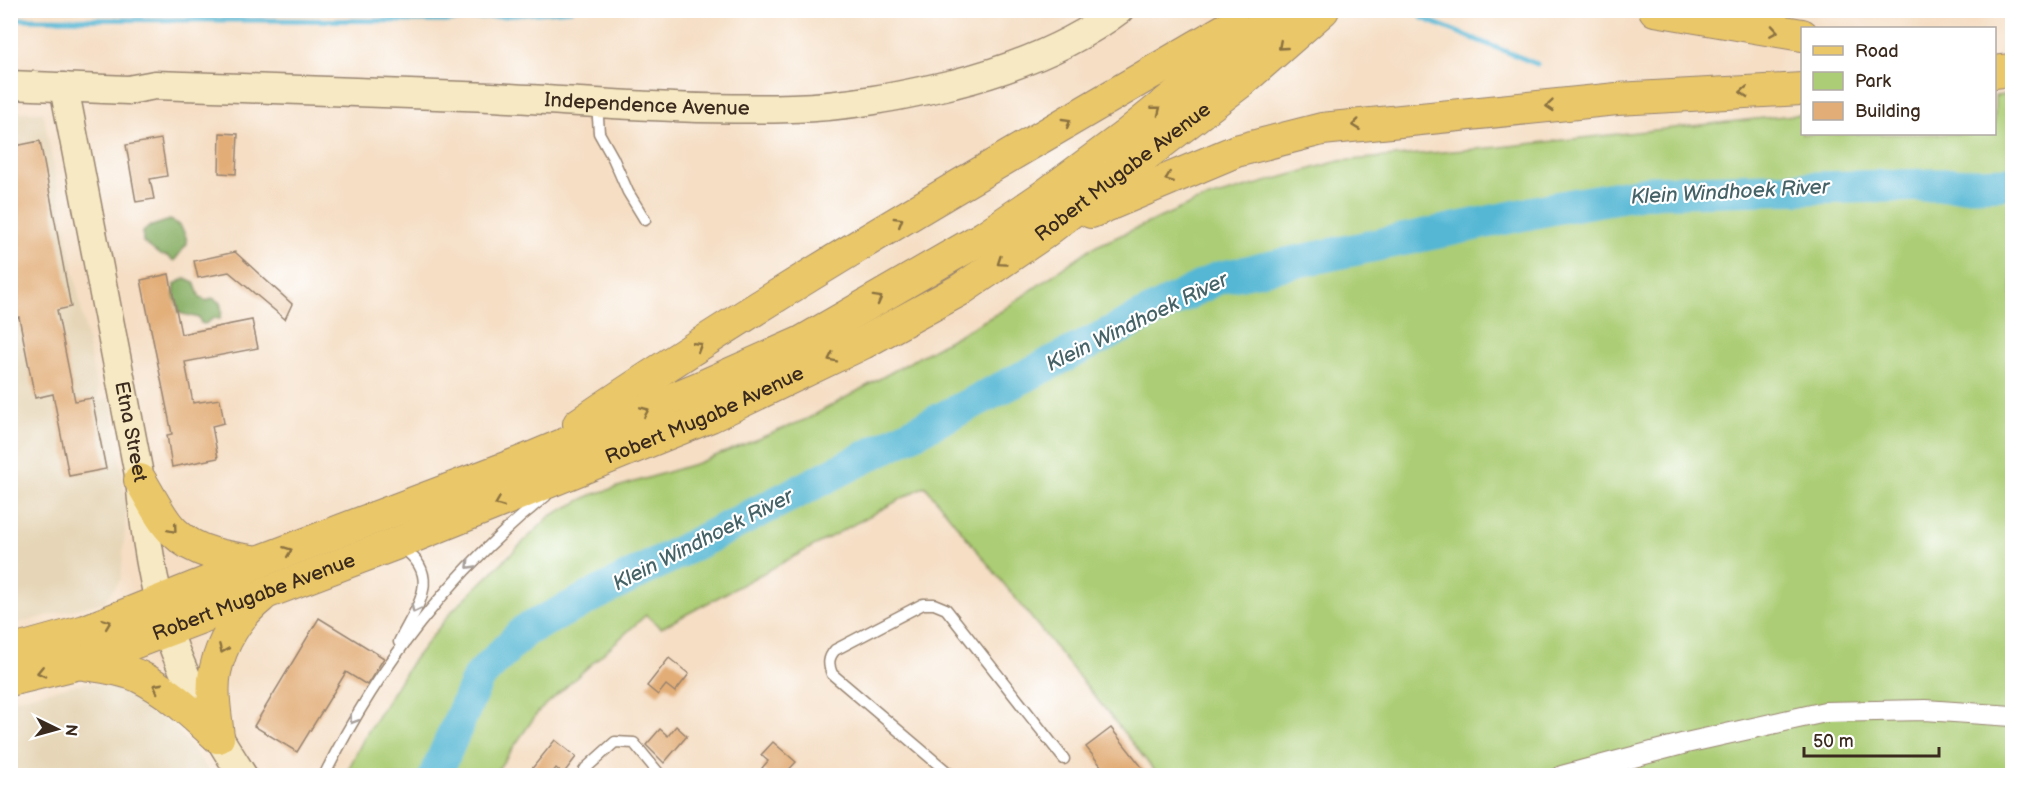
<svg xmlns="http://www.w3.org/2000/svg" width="2023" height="786" viewBox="0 0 2023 786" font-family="'Balsamiq Sans',sans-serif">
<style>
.built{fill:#e6d6b7}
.industrial{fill:#c9c3b8}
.green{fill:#accd75;stroke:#747c4a;stroke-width:1.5}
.forest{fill:#89b066;stroke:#626d42;stroke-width:1.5}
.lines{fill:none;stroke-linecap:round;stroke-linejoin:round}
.stream{stroke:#55b7d4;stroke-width:5}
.river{stroke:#55b7d4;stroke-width:33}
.building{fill:#e2ad77}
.lane-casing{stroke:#988471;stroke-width:13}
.street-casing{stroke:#988471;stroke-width:22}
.secondary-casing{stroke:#988471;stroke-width:31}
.primary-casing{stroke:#988471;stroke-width:34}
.lane{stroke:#fff;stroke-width:10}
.street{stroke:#fff;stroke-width:20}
.secondary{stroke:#f7e9c3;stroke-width:28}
.primary{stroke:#eac769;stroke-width:32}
.oneway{stroke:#8a7140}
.oneway2{stroke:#a79f9a}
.labels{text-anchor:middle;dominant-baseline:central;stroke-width:4.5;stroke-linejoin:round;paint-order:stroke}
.street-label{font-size:20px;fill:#3b2a1e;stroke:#fff}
.water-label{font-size:21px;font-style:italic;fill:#456267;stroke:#fff}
</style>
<rect width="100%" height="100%" fill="#fff"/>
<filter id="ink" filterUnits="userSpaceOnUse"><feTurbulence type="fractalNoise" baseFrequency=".0167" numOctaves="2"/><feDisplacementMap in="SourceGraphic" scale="12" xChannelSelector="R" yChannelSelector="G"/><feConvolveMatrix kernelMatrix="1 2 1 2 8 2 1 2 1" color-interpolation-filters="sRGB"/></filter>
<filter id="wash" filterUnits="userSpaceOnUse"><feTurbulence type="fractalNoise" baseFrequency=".008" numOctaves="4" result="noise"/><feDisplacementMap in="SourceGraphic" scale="24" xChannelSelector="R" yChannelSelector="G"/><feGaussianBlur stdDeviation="1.35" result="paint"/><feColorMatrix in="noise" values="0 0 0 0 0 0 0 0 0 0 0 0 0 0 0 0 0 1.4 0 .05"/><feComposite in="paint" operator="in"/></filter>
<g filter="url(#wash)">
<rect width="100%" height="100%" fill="#f5dec4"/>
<g class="built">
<path d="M11 112H43L99 401 110 398 127 504 121 579 104 602 11 625Z"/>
<path d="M87 682 123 689 174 725 212 775H11V700Z"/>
</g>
<path class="industrial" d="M115 11 378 10V11L261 14Z"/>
<path class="green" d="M2012 94V775H1158L925 486 661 628 646 615 538 712 494 775 345 776 364 738 411 663 452 611 550 516 591 495 698 463 807 419 1000 312 1090 249 1195 202 1339 161 1500 147 1802 114V134H1994L1995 96Z"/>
<g class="forest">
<path d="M170 220C181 225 186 232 187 244L174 261 167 256 160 255 143 242V232L149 227Z"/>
<path d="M185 278 194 282 200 298 207 301 213 298 220 303 222 311 220 319 214 318 205 324 201 323 199 318 179 313 178 306 174 296 175 284Z"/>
</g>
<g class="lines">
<g class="stream">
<path d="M1422 18 1537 64"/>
<path d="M10 19 447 21 571 10"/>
</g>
<path class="river" d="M435 776 478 678 524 631 1218 278 1555 208 1647 192 2012 183"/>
</g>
<g id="blocks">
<g class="building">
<path d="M220 133 238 134 236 174 219 173Z"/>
<path d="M161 139 167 176 150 179 154 199 136 202 126 145Z"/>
<path d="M40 141 71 307 57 310 75 401 92 398 106 469 69 476 53 394 35 398 19 317 10 319V147Z"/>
<path d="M235 252 292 304 285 319 229 272 198 278 194 261Z"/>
<path d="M169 274 181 334 252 320 258 348 185 362 193 403 220 399 224 423 212 426 218 458 172 467 167 435 172 434 141 280Z"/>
<path d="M319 618 384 658 367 685 346 672 297 752 254 726Z"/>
<path d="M669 658 689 674 675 692 666 685 658 695 647 686Z"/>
<path d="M676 726 687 736 664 763 646 745 660 729 668 736Z"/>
<path d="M1111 728 1149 776H1109L1086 747Z"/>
<path d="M555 740 576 757 563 774 556 768 550 776H526Z"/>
<path d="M773 742 796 762 783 776H770L762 768 768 761 761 755Z"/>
</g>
</g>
</g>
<g filter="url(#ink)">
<use href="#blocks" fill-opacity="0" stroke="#988471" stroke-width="1.5"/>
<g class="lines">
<g class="lane-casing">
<g id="lane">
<path d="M597 103 599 133 613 158 628 192 645 220"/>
<path d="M399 642C416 607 444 576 401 547"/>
<path d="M324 776C377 668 452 570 546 496"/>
<path d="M581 776 586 768 615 742 634 743 661 776"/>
<path d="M952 776 832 674C828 664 828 658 835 650L923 604H934L946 609 1064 759"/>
</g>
</g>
<g class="street-casing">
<path id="street" d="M1562 776 1686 743 1825 712 1925 710 2012 716"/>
</g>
<g class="secondary-casing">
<g id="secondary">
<path id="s1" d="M10 85 128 90 155 85C267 89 379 92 491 97 591 102 692 111 792 108 846 107 901 96 953 84 1012 69 1070 47 1119 10"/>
<path id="s2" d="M64 87 140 480C146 545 156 612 184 672 200 708 221 742 243 776"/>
</g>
</g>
<g class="primary-casing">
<g id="primary">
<path d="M1655 10 1802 35"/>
<path d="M1994 72 2012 70"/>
<path d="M1091 212 1236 151 1322 129 1617 99 1802 89"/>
<path d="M579 424C791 280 1013 154 1233 25"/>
<path d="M140 480C150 496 161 520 174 532 196 554 229 558 258 562"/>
<path d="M10 652 85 631 258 562 527 460 701 387 802 342 984 237 1044 196 1124 137 1281 10"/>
<path d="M80 663C99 667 122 668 140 677 169 691 193 715 218 737"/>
<path id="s3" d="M10 680 80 663 395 544 711 416 863 343 960 290 1041 235 1242 81 1323 10"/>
<path d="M218 737C216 716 211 693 215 672 221 643 238 615 261 597"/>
</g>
</g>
<use href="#lane" class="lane"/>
<use href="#street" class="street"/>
<use href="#secondary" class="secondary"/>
<use href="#primary" class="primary"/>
</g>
<defs><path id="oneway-chevron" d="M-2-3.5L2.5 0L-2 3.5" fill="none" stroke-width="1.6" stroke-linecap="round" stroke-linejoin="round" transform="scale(1.5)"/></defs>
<g class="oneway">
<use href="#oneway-chevron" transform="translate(1774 31) rotate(9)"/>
<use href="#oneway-chevron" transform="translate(1282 46) rotate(139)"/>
<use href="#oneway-chevron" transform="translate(1744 92) rotate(177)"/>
<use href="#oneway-chevron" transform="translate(1550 106) rotate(175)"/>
<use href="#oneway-chevron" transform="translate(1157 110) rotate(-38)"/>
<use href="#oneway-chevron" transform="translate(1067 122) rotate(-30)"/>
<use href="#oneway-chevron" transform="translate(1356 125) rotate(173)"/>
<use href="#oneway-chevron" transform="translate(1169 178) rotate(158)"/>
<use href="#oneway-chevron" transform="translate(899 221) rotate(-31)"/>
<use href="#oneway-chevron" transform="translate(1001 262) rotate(146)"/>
<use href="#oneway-chevron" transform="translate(878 299) rotate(-29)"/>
<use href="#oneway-chevron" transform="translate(698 346) rotate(-32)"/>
<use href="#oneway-chevron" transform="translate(832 358) rotate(154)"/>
<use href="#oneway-chevron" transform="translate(645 411) rotate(-23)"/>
<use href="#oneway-chevron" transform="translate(499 503) rotate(158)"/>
<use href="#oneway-chevron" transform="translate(173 529) rotate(50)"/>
<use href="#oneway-chevron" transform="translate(288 551) rotate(-21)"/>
<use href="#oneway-chevron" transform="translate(107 623) rotate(-21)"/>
<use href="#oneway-chevron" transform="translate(223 649) rotate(113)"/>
<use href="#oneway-chevron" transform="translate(41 672) rotate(167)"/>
<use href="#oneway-chevron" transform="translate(157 687) rotate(-152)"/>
</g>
<g class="oneway2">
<use href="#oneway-chevron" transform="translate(470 565) rotate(134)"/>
<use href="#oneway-chevron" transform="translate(415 609) rotate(116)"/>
<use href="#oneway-chevron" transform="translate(353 720) rotate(122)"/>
</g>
</g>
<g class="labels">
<g class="street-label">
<text stroke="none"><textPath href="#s1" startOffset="638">Independence Avenue</textPath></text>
<text stroke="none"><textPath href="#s3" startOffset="1230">Robert Mugabe Avenue</textPath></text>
<text stroke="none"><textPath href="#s3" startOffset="744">Robert Mugabe Avenue</textPath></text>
<text stroke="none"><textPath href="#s2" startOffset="351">Etna Street</textPath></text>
<text stroke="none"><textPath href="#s3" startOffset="258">Robert Mugabe Avenue</textPath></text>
</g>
<g class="water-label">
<text transform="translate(1730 192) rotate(-3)">Klein Windhoek River</text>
<text transform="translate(1137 322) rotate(-26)">Klein Windhoek River</text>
<text transform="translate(703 540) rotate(-27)">Klein Windhoek River</text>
</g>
</g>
<rect width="2023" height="786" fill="none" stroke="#fff" stroke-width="36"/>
<rect x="1801" y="27" width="195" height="108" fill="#ffffff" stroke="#b1aaa5" stroke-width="1.5"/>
<rect x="1813" y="46" width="30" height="9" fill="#eac769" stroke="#b1aaa5" stroke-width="1.5"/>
<text x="1855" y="57" font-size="18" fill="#3b2a1e">Road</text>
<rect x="1813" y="72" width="30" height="18" fill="#accd75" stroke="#b1aaa5" stroke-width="1.5"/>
<text x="1855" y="87" font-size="18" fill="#3b2a1e">Park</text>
<rect x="1813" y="102" width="30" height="18" fill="#e2ad77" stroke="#b1aaa5" stroke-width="1.5"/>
<text x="1855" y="117" font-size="18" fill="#3b2a1e">Building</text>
<g transform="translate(57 729) rotate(95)" stroke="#ffffff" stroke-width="4.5" paint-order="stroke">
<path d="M0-4.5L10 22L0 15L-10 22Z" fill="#3b2a1e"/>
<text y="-9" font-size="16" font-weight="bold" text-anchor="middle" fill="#3b2a1e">N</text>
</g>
<path d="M1804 747v9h135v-9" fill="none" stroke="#3b2a1e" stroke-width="3"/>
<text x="1813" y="747" font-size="18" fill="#3b2a1e" stroke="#ffffff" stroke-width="4.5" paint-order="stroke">50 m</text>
</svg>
